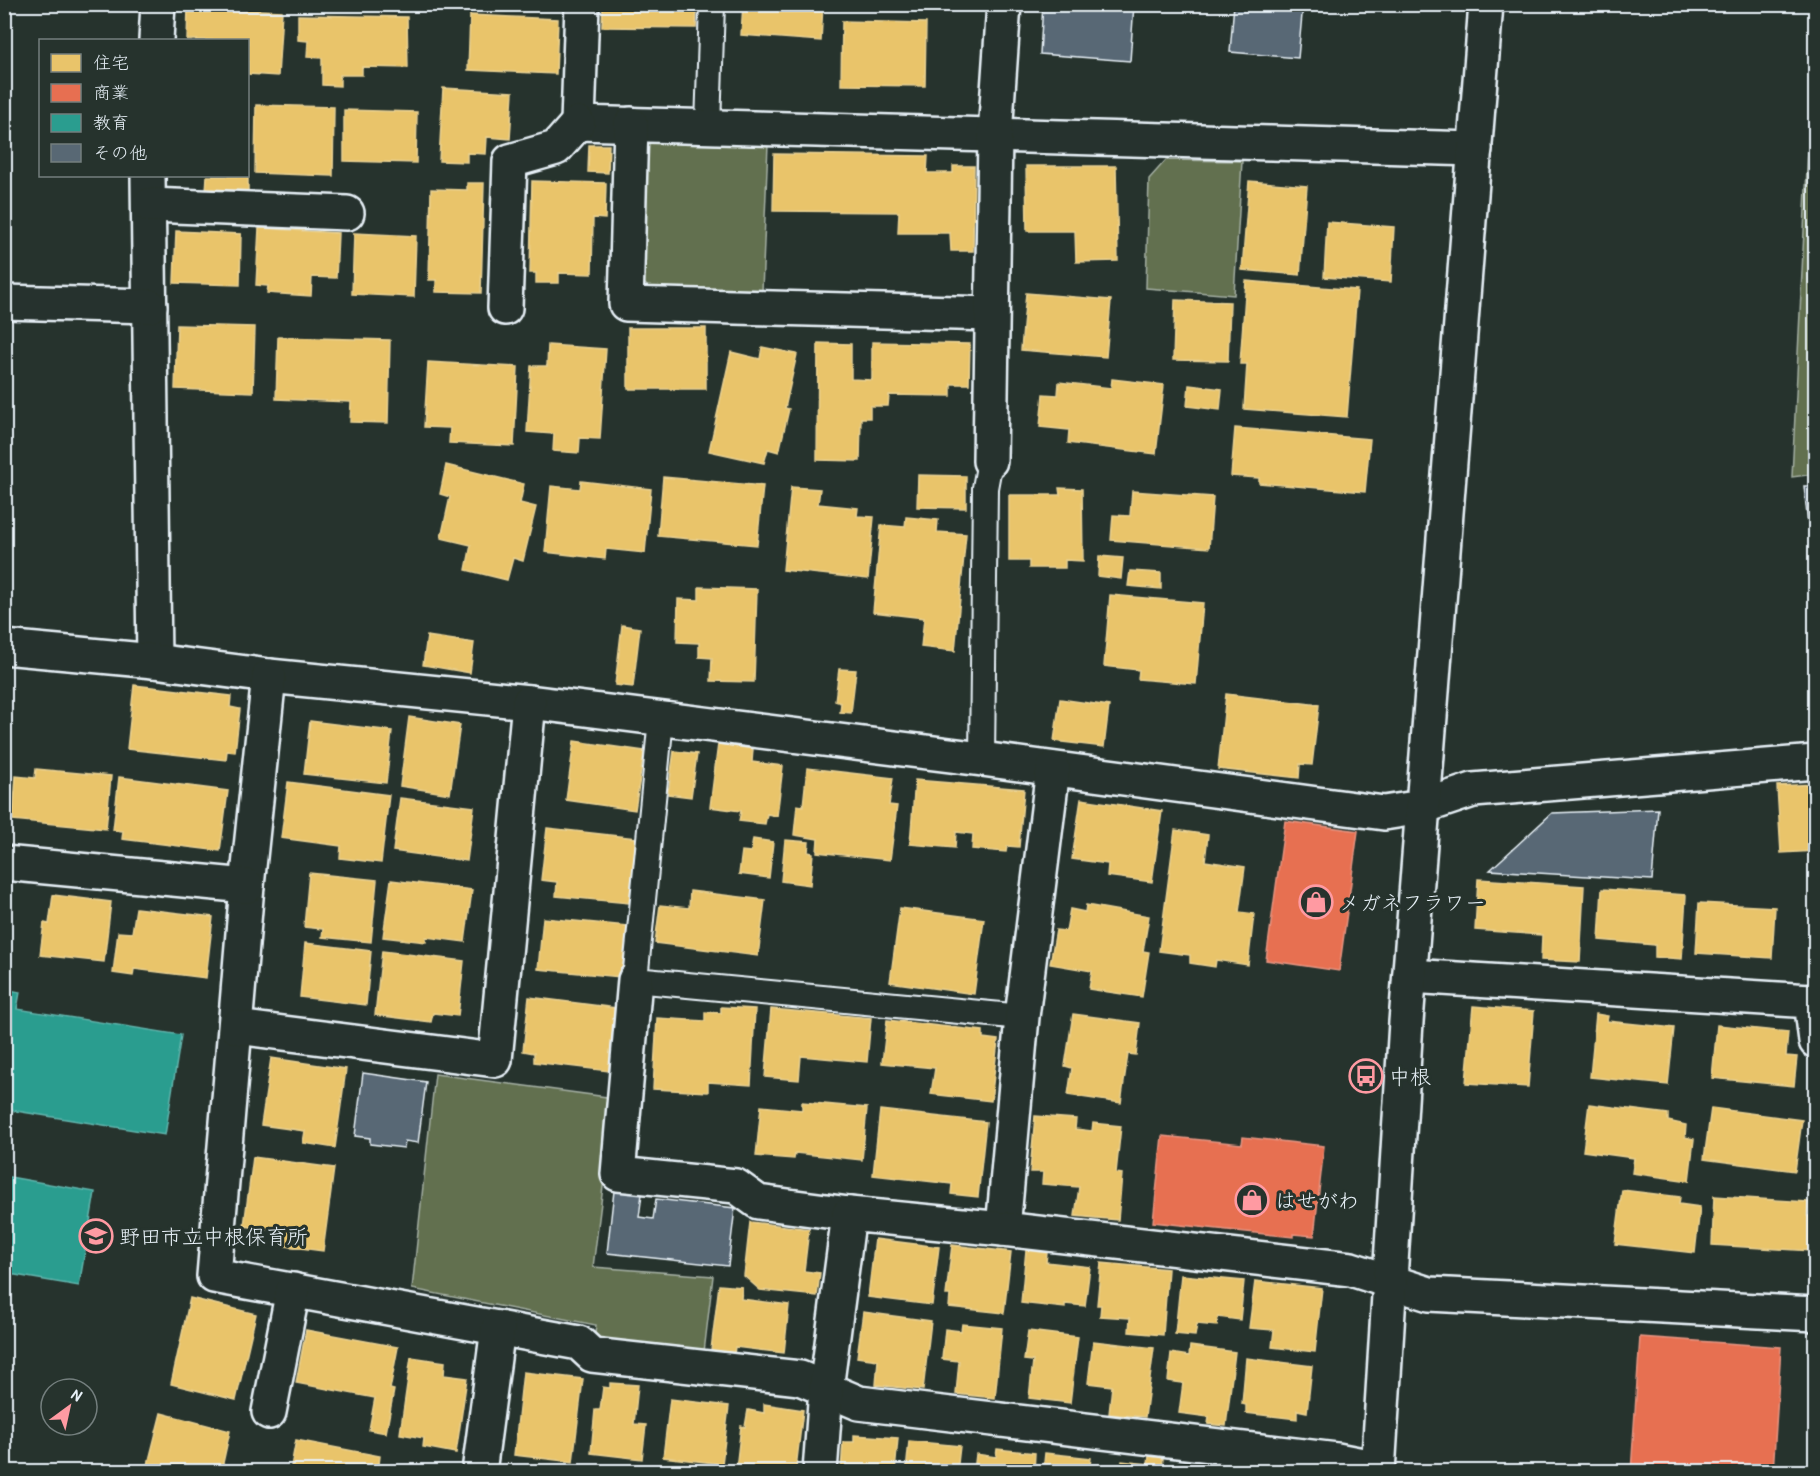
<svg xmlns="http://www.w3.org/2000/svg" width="1820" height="1476" viewBox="0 0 1820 1476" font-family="'Patrick Hand','Klee One',sans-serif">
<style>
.green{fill:#626f50;stroke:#a5b0a4;stroke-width:1.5}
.homes{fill:#e9c46a;stroke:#e9d295;stroke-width:1.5}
.shops{fill:#e76f51;stroke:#e79683;stroke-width:1.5}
.schools{fill:#2a9d8f;stroke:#63b6ae;stroke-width:1.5}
.building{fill:#586874;stroke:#e8f1f8;stroke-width:1.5}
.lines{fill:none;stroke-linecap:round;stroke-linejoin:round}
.service-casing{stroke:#e8f1f8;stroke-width:28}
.minor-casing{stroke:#e8f1f8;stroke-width:38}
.tertiary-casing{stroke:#e8f1f8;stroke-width:38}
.service{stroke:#26332d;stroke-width:24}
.minor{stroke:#26332d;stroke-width:33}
.tertiary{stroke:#26332d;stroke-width:33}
.labels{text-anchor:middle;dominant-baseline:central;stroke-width:6;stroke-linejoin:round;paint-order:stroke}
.poi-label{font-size:21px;fill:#e8f1f8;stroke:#26332d;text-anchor:start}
</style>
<rect width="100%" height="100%" fill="#26332d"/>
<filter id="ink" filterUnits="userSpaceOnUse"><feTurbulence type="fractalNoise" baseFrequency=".0167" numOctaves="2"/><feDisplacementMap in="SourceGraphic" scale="12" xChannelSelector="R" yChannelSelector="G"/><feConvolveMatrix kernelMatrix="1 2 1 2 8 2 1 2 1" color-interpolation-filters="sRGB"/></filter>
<g filter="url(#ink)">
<g class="green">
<path d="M1815 5V474L1792 477Z"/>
<path d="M645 139 768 144 762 291 652 290 638 278Z"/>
<path d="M1166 160 1242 161 1234 295 1146 288 1149 179Z"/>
<path d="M435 1074 614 1098 593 1267 713 1276 704 1352 594 1341 596 1325 412 1289Z"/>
</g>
<g class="homes">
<path d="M603 4H697L696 28 602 27Z"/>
<path d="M743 4H823L821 41 741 35Z"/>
<path d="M188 7 282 11 278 76 248 74V40H187Z"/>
<path d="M298 15 407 17 408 68 362 67V75H340V86L322 85V58L307 57 308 41 298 40Z"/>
<path d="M470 15 558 19 556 74 468 70Z"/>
<path d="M842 21 926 23 925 86 841 85Z"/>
<path d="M443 88 513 92 510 139 487 137 486 154 467 153V162L439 161Z"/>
<path d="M256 105 334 107 333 176 255 173Z"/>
<path d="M344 110 417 112 416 163 344 161Z"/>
<path d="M589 145H609L608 173 588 172Z"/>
<path d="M248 150V193L206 192 207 176H248Z"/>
<path d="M774 154 928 156 927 173H953V166H974L973 251H951L950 233H898L899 212 773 211Z"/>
<path d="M1026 166H1116L1118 261 1076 262 1075 231H1027Z"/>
<path d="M532 181 606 183 605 219 593 218 592 274 559 273V283H536V273H530Z"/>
<path d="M1249 181 1307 186 1300 275 1242 270Z"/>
<path d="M467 183H484L481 293 436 292V280H429L431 189 467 190Z"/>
<path d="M1327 222 1394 227 1391 282 1324 277Z"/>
<path d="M259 228 338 233 336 278 312 277 311 296 267 293 268 286 256 285Z"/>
<path d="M176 231 241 234 240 285 174 283Z"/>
<path d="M354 233 416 236 414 297 352 294Z"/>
<path d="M1246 281 1357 290 1347 417 1244 409 1247 364H1240Z"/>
<path d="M1026 293 1111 300 1106 357 1021 350Z"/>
<path d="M1175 300 1230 302 1228 361 1173 360Z"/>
<path d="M177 325 255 327 253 392 175 389Z"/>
<rect x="628" y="328" width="78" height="61"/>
<path d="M278 337 390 340 388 423 350 422 351 402 276 399Z"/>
<path d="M872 342 970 344 969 384H951V396L889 395 888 406H870V418H861L860 461 817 460 818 343 851 344V379L872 380Z"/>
<path d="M548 345 606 349 600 439 580 438 579 453 553 451 554 434 527 432 531 366H547Z"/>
<path d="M762 347 797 354 785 408 789 409 779 452 768 449 764 463 709 451 731 352 760 359Z"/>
<path d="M428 362 518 367 514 446 449 443 450 428 424 427Z"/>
<path d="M1112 379 1164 385 1156 454 1068 443 1069 430 1040 427 1043 394 1058 395 1059 382 1111 388Z"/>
<path d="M1189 385 1222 389 1220 410 1187 406Z"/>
<path d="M1235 428 1370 439 1365 492 1259 483V478L1231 476Z"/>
<path d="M446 465 524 484 520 503 536 507 523 561 513 558 507 580 466 570 471 545 441 538 450 497 440 494Z"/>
<path d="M918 475 966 476V508L917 507Z"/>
<path d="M663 477 763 486 757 545 658 536Z"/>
<path d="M581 481 651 489 645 553 606 549 605 559 545 552 551 486 580 489Z"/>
<path d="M791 487 820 489 818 504 858 508 857 516 874 517 868 579 783 570Z"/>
<path d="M1059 488 1082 489 1083 561 1065 560V568H1029V561H1009V495H1060Z"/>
<path d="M1132 491 1213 497 1209 548 1111 540 1113 515 1130 516Z"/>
<path d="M906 517 938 520 937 532 966 534 955 651 921 647 924 618 873 612 881 525 905 527Z"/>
<path d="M1099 556 1123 558 1121 579 1098 576Z"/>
<path d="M1130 571 1161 573V589L1128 586Z"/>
<path d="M699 587 757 589 754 682 711 681 712 658 699 657V643L677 642 678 599 699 600Z"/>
<path d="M1110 595 1203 603 1196 684 1138 679 1139 670 1104 666Z"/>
<path d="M622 625 640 628 633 687 615 685Z"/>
<path d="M427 636 474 643 470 673 423 665Z"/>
<path d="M839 669 856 670 851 713 840 712 841 703 835 701Z"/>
<path d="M134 685 231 696 230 707 240 709 235 752 227 751 226 760 127 749Z"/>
<path d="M1226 694 1319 705 1312 765 1300 764 1299 778 1218 769Z"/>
<path d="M1060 699 1109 706 1104 747 1054 741Z"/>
<path d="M409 717 460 725 450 794 400 786Z"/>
<path d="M310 721 392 731 386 783 304 774Z"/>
<path d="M574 741 644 751 635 810 566 800Z"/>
<path d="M718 744 753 749 752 762 783 766 777 816 767 814 765 824 739 821 741 811 710 807Z"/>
<path d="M674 751 697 754 691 797 668 794Z"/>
<path d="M807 768 893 778 889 805 897 806 890 860 817 852 818 839 794 835 797 805 803 806Z"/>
<path d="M36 769 111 776 106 829 13 820 16 776 35 778Z"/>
<path d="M119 777 228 791 220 851 122 839 123 831 113 830Z"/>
<path d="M915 780 1024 789 1019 847 1007 846 1006 852 972 849 973 834 956 832 955 848 910 844Z"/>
<path d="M288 782 389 795 381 863 340 858 341 846 281 838Z"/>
<path d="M1816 784V851L1781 853 1777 786Z"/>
<path d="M400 798 474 807 467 861 393 851Z"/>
<path d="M1081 799 1162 811 1152 882 1107 876 1108 864 1072 859Z"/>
<path d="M547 828 636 838 629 903 556 896 557 882 541 880Z"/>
<path d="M1175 830 1208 835 1205 861 1245 867 1239 912 1254 914 1248 965 1216 960 1215 967 1190 963V955L1159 951Z"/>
<path d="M753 839 773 842 769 878 739 874 742 851 751 852Z"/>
<path d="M785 840 809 842 808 852 813 853 810 885 781 881Z"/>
<path d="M309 873 377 880 371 942 322 937 323 929 304 927Z"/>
<path d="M1478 879 1584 886 1580 962 1541 960 1542 935 1475 930Z"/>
<path d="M391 880 472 890 465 942 426 937V942L383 937Z"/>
<path d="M1602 889 1686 895 1682 959 1655 957V945L1599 940Z"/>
<path d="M690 891 765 900 758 956 655 943 660 905 689 908Z"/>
<path d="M4 895H8L4 921Z"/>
<path d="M53 895 111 902 104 962 40 955 44 923 49 924Z"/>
<path d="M1699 903 1775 907 1772 958 1696 953Z"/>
<path d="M1086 905 1149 916 1143 951 1149 952 1142 997 1089 989 1092 971 1050 964 1056 930 1066 931 1070 909 1085 912Z"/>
<path d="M136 908 213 917 206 978 134 969 133 976 113 973 118 932 132 933Z"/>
<path d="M900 908 984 919 974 994 890 982Z"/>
<path d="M543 918 627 926 621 977 538 969Z"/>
<path d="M305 943 371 951 366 1005 300 997Z"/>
<path d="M382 951 464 961 458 1016 433 1013 431 1022 375 1015Z"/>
<path d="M529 997 616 1008 609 1071 534 1062V1053L523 1051Z"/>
<path d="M1473 1006 1534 1011 1528 1087 1466 1083Z"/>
<path d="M721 1007 755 1009 751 1085 708 1082V1092L653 1089 657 1018 705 1021V1012L721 1013Z"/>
<path d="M771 1009 871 1018 867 1062 801 1056 799 1080 765 1077Z"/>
<path d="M1073 1014 1140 1023 1136 1055 1128 1054 1121 1103 1068 1095 1072 1068 1065 1066Z"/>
<path d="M1596 1014 1608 1016 1607 1021 1674 1028 1668 1085 1590 1077Z"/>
<path d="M887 1020 983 1031V1038L998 1040 991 1101 931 1094 935 1068 882 1063Z"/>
<path d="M1717 1025 1788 1032 1786 1056 1797 1057 1794 1086 1712 1078Z"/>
<path d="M271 1058 346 1069 335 1148 303 1143 305 1131 261 1125Z"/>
<path d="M802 1102 867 1108 862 1160 795 1153 794 1159 756 1156 761 1106 802 1110Z"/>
<path d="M1589 1104 1668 1114V1121L1686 1125 1685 1137 1694 1139 1689 1181 1632 1173 1634 1158 1583 1151Z"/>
<path d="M1711 1108 1802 1120 1795 1171 1704 1159Z"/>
<path d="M880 1110 986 1122 978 1197 951 1194 952 1184 873 1175Z"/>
<path d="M1035 1116 1076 1119 1075 1129 1092 1131 1093 1123 1121 1126 1116 1173 1122 1174 1118 1220 1075 1216 1079 1187 1042 1184 1043 1172H1030Z"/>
<path d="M253 1157 334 1168 323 1251 278 1245 281 1231 244 1226Z"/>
<path d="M1622 1190 1680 1197 1679 1204 1700 1207 1695 1253 1615 1244Z"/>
<path d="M1714 1196 1808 1202 1807 1216H1815L1814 1251 1712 1245Z"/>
<path d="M750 1222 809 1229 804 1271 820 1273 817 1296 760 1290 744 1276Z"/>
<path d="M875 1239 939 1247 932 1305 868 1297Z"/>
<path d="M952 1245 1011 1252 1004 1313 949 1307 950 1295H946Z"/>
<path d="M1026 1250 1047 1253 1046 1262 1090 1267 1085 1306 1065 1304V1308L1021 1303Z"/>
<path d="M1101 1263 1168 1269 1163 1335 1129 1332 1130 1318 1100 1316 1101 1305H1097Z"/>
<path d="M1181 1275 1244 1281 1240 1320 1218 1317 1217 1326 1197 1324 1195 1336 1175 1334Z"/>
<path d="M1255 1281 1322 1288 1315 1352 1272 1347 1274 1330 1249 1328Z"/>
<path d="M719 1285 742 1287 741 1299 789 1305 784 1353 735 1347 734 1354 711 1350Z"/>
<path d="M190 1298 256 1314 236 1400 171 1384Z"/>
<path d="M863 1312 931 1321 923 1390 876 1385 878 1360 857 1357Z"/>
<path d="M962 1324 1002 1328 995 1398 956 1394 959 1361 942 1359 945 1329 961 1331Z"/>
<path d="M306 1330 398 1347 390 1389 394 1390 386 1433 369 1430 375 1398 296 1383Z"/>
<path d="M1028 1331 1078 1337 1070 1403 1029 1398 1033 1361 1024 1360Z"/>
<path d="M1093 1341 1154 1348 1145 1417 1109 1414 1112 1386 1088 1383Z"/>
<path d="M1190 1346 1235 1352 1226 1426 1208 1424 1209 1417 1179 1413 1183 1383 1168 1381 1171 1353 1189 1356Z"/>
<path d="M411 1357 445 1362 444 1375 467 1378 456 1453 423 1447 424 1438 400 1434Z"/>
<path d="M1246 1358 1312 1366 1307 1412 1297 1410V1419L1246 1413V1405L1242 1404Z"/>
<path d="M523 1372 583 1379 573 1462 514 1455Z"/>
<path d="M610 1383 638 1385 634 1424 646 1425 642 1459 591 1453 595 1410H600L603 1387 610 1388Z"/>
<path d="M670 1399 729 1406 722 1464 663 1457Z"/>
<path d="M764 1404 803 1410 796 1468 789 1467 788 1472H757L736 1469 741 1426 745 1427 748 1410 764 1413Z"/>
<path d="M161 1413 230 1431 221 1472H146Z"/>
<path d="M854 1435 898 1438 895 1472H841L843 1442H854Z"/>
<path d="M296 1440 380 1456 378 1472H290Z"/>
<path d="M909 1441 960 1446 957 1472H906Z"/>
<path d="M997 1449 1035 1453 1034 1472H974L976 1454 996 1457Z"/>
<path d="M1045 1453 1091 1458 1089 1472H1043Z"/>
<path d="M1149 1456 1163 1458 1162 1472H1121L1122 1461 1148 1464Z"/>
<path d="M1177 1463 1231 1470V1472H1176Z"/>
</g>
<g class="shops">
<path d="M1285 821 1358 831 1339 971 1266 960Z"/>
<path d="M1162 1136 1242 1144 1243 1137 1324 1146 1314 1236 1293 1234V1237L1153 1222Z"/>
<path d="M1640 1337 1781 1347 1773 1472H1631Z"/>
</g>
<g class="schools">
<path d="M4 989 20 992 17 1009 181 1035 165 1135 4 1109Z"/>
<path d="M4 1176 95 1192 79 1286 4 1273Z"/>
</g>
<g class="building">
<path d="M1043 4H1134L1130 61 1040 54Z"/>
<path d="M1234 4H1303L1298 58 1230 52Z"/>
<path d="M1804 486H1816V524L1808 525Z"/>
<path d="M1658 809 1652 880 1490 870 1552 813Z"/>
<path d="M363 1073 426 1082 418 1143 405 1141 404 1148 370 1144V1138L355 1136Z"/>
<path d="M614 1191 642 1194 639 1217 653 1219 656 1199 735 1208 728 1266 607 1253Z"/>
</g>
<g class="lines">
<g class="service-casing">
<g id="service">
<path d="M708 126 712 4"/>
<path d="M661 719 635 980 1022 1017"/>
<path d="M982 759 985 488 990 461"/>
</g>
</g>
<g class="minor-casing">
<g id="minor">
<path d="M582 4 578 123 1475 149"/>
<path d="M156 40 158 4"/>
<path d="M631 124 626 304 992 314"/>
<path d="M148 176 154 661"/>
<path d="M149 205 347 213"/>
<path d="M4 302 150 306"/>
<path d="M505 308 510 161 556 148 578 123"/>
<path d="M990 461 995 135 1004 4"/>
<path d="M4 647 154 661 269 676 529 702 982 759 1384 813 1422 807 1473 790 1816 762"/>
<path d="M269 676 247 886 214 1276 579 1343 592 1355 800 1378 859 1403 1337 1460 1378 1468"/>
<path d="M4 863 247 886"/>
<path d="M1410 976 1811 1001 1816 1041"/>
<path d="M635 980 618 1174 736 1186 758 1202 849 1214"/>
<path d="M236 1027 495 1060 529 702"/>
<path d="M1003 1229 1022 1017 1053 769"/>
<path d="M269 1412 293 1290"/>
<path d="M479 1472 498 1328"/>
<path d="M820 1472 826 1389 849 1214 1003 1229 1351 1269 1429 1294 1816 1314"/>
</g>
</g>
<g class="tertiary-casing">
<path id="tertiary" d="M1378 1472 1406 1022 1486 4"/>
</g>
<use href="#service" class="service"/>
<use href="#minor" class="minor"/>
<use href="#tertiary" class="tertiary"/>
</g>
</g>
<defs>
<g id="shop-ring" transform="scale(1.725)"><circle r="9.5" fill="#26332d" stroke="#ff9aa2" stroke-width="1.5"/><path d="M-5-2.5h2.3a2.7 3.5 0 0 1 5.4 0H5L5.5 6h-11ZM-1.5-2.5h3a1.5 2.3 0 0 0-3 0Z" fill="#ff9aa2"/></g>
<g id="bus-ring" transform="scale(1.725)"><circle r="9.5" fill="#26332d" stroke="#ff9aa2" stroke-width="1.5"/><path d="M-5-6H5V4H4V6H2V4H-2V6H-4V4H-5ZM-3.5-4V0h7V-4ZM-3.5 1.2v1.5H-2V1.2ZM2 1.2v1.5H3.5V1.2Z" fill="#ff9aa2"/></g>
<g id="school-ring" transform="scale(1.725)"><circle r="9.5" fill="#26332d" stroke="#ff9aa2" stroke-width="1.5"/><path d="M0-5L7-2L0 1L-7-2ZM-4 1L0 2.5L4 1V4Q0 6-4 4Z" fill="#ff9aa2"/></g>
</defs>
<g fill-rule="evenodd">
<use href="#shop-ring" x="1316" y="902"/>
<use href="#bus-ring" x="1366" y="1076"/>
<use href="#shop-ring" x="1252" y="1200"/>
<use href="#school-ring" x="96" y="1236"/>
</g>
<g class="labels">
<g class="poi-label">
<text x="1339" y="902">メガネフラワー</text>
<text x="1389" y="1076">中根</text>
<text x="1275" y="1200">はせがわ</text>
<text x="119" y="1236">野田市立中根保育所</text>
</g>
</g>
<rect width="1820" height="1476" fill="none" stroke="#26332d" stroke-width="24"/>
<rect x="12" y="12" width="1796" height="1452" fill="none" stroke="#e8f1f8" stroke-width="2" filter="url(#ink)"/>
<rect x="39" y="39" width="210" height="138" fill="#26332d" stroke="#747f7e" stroke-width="1.5"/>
<rect x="51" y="54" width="30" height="18" fill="#e9c46a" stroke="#747f7e" stroke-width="1.5"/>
<text x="93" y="69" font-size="18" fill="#e8f1f8">住宅</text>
<rect x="51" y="84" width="30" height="18" fill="#e76f51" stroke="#747f7e" stroke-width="1.5"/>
<text x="93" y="99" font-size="18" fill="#e8f1f8">商業</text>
<rect x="51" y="114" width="30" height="18" fill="#2a9d8f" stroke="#747f7e" stroke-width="1.5"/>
<text x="93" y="129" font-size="18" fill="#e8f1f8">教育</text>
<rect x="51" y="144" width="30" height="18" fill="#586874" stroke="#747f7e" stroke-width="1.5"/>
<text x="93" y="159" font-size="18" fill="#e8f1f8">その他</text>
<g transform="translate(69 1407) rotate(33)"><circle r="28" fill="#26332d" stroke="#747f7e" stroke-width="1.5"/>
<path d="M0-4.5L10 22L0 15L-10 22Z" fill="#ff9aa2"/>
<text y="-9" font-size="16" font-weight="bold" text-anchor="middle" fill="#e8f1f8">N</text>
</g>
</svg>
